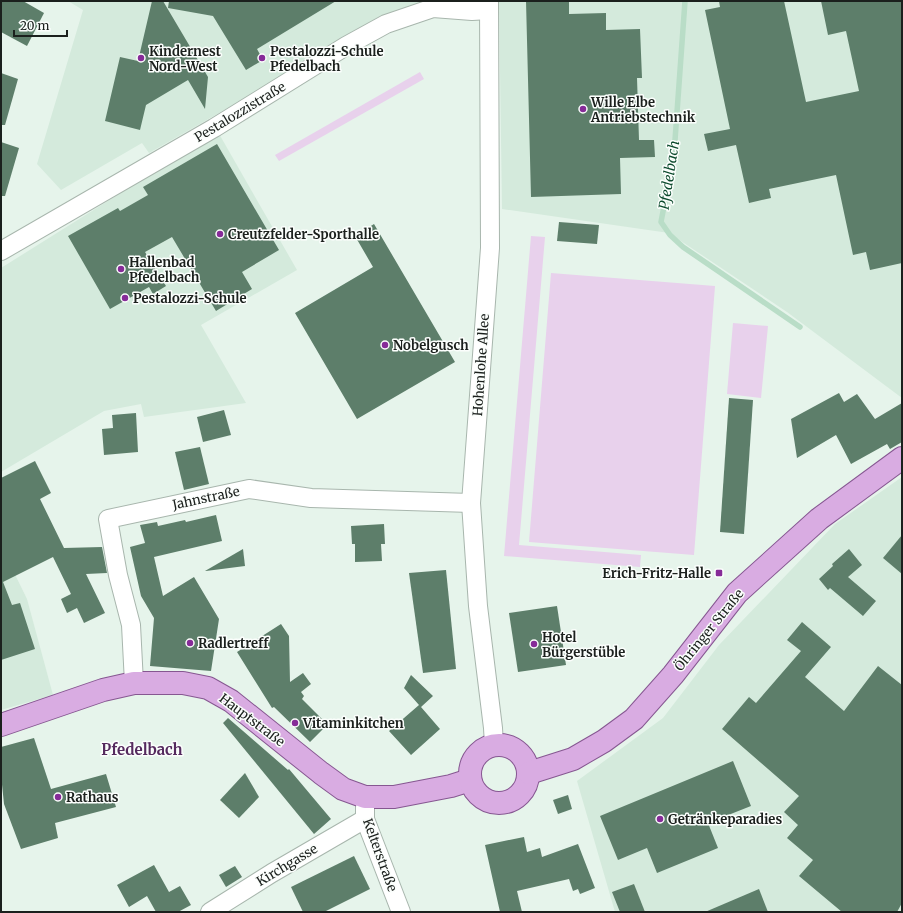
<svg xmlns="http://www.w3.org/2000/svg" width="903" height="913" viewBox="0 0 903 913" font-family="Merriweather,serif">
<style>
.built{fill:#d4eadc}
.green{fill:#e8d1ec}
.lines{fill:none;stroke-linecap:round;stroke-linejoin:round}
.stream{stroke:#b9ddc7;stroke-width:5.5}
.building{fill:#5d7e6a}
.minor-casing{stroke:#a8b6ad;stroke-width:20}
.major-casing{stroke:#865791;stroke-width:24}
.minor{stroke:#fff;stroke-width:18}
.major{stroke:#d9ace2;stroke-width:22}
.poi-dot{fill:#862b98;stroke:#fbfefc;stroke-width:1.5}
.labels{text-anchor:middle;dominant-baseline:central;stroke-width:3;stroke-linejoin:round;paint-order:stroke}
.poi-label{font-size:13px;font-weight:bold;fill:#1b201d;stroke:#fbfefc;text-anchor:start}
.street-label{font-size:13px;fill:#1b201d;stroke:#fbfefc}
.water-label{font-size:14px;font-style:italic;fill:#0c4a2d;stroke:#fbfefc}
.quarter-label{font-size:15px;font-weight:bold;fill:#552a5e;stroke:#fbfefc}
</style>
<rect width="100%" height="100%" fill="#e6f4eb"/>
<g class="built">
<path d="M68 1H427L380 16 240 101 149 153 142 143 61 190 37 164 83 10Z"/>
<path d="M499 1H902V398L787 312 669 233 502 209Z"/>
<path d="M218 132 297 270 201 325 246 403 144 417 141 404 104 411 1 472V268Z"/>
<path d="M902 477V912H615L577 781 663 718 719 645 835 524Z"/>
<path d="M1 546 27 599 53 695 1 710Z"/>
</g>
<g class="green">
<path d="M420 72 424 79 279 161 275 155Z"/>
<path d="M531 236 545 237 519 545 641 555 640 567 504 556Z"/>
<path d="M551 273 715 286 694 555 529 542Z"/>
<path d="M733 323 768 326 761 398 727 394Z"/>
</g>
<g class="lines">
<path class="stream" d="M685 1 674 154 661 222 670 235 683 247 800 327"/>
</g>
<g class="building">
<path d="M1 1H23L44 13 27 46 1 32Z"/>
<path d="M152 1H163L208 77 205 109 188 80 146 105 140 130 105 121 120 57 138 61Z"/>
<path d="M169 1H336L257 49 263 60 246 70 213 16 168 8Z"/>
<path d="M526 1H569V14L606 13V30L640 29 642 78H637L639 140H654L655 157 620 158 621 194 531 197Z"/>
<path d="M719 1H784L806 102 859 91 846 31 828 35 821 1H902V263L870 270 866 252 853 255 836 175 769 189 771 198 749 203 736 145 708 151 704 134 730 129 705 10 720 7Z"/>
<path d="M1 73 18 79 5 125H1Z"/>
<path d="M1 142 19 148 5 196H1Z"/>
<path d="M217 144 279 250 242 272 252 289 216 311 172 237 145 252 166 286 153 294 149 287 110 309 68 236 118 208 120 211 148 195 143 187Z"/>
<path d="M559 222 599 225 597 244 557 241Z"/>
<path d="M374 224 455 362 357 419 295 313 373 267 355 236Z"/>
<path d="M839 393 844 402 857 394 875 419 902 403V442L890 449 887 444 851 464 836 435 797 458 791 419Z"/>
<path d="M729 398 753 400 744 534 720 532Z"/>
<path d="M224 410 231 435 203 442 197 417Z"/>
<path d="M136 413 138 452 104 455 102 429 113 428 112 415Z"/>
<path d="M200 447 209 484 184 490 175 452Z"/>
<path d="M35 461 51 493 40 499 64 548 102 547 107 573 86 574 105 613 84 623 77 608 67 613 61 599 71 594 53 557 3 582 12 605 20 603 35 649 1 660V478Z"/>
<path d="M216 515 222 541 154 557 163 596 194 577 219 619 211 671 150 666 154 618 141 596 130 547 145 543 140 525 157 522 158 526 185 520 186 522Z"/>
<path d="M384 524 385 544H381L382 561 355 562V544H352L351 526Z"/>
<path d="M902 535V574L883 558Z"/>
<path d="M243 549 245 566 206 571H205Z"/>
<path d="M849 549 862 565 848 577 876 601 863 616 830 588 828 590 819 579 833 566 832 564Z"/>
<path d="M446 570 456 669 423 673 409 573Z"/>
<path d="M557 606 566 665 518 672 509 613Z"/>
<path d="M802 622 831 647 805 677 844 711 878 666 902 685V903L897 912H842L799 876 813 860 787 838 798 825 784 812 799 796 722 729 749 697 756 703 801 651 787 640Z"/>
<path d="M281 624 289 636 290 682 303 673 311 684 301 692 304 696 302 699 322 719 320 721 325 727 310 742 274 707 272 708 237 652Z"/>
<path d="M411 675 433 696 421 707 440 729 411 755 389 731 419 705 404 688Z"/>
<path d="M228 718 288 770 289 769 331 819 314 834 223 723Z"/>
<path d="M34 738 51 789 106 774 116 807 55 823 58 838 21 849 4 804 1 775V747Z"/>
<path d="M733 761 751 806 708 823 718 848 657 873 647 848 618 860 600 816Z"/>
<path d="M245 773 259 797 239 818 220 800Z"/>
<path d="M568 795 572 809 558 814 553 800Z"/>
<path d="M524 837 527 852 540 848 542 857 578 844 595 888 580 894 578 889 573 891 569 879 517 891 522 912H500L485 845Z"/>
<path d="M354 856 370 889 324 912H303L291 887Z"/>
<path d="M154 865 169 892 180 886 191 905 178 912H156L147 896 129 907 117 885Z"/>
<path d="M235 866 242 877 226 887 219 875Z"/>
<path d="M634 884 645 912H620L612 892Z"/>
<path d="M759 889 768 912H705Z"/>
</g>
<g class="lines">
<g class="minor-casing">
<g id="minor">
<path d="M489 1 490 248 471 503 478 606 493 728 494 745"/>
<path d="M1 251 214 128 346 46 386 24 433 8 472 11 489 10"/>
<path d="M134 683 131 625 118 575 108 519 249 489 311 498 471 503"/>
<path d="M365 807V819L401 912"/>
<path d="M210 912 272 873 365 819"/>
</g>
</g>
<g class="major-casing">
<g id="major">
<path d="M1 725 103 690 134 683H183L208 688 231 701 321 773 343 789 365 797H394L451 786 470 780"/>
<circle cx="499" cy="774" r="29"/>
<path d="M529 773 573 759 604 741 634 719 673 675 737 593 819 519 902 458"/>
</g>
</g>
<use href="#minor" class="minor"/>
<use href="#major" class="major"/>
</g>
<g class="poi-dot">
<circle cx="141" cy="58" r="4"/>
<circle cx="262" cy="58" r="4"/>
<circle cx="583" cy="109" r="4"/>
<circle cx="220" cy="234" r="4"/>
<circle cx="121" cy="269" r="4"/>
<circle cx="125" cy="298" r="4"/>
<circle cx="385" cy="345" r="4"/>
<rect x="715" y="569" width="8" height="8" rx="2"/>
<circle cx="190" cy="643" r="4"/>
<circle cx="534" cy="644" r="4"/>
<circle cx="295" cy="723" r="4"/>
<circle cx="58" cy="797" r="4"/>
<circle cx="660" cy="819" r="4"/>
</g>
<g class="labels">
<g class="poi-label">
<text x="149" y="51">Kindernest<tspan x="149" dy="15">Nord-West</tspan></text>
<text x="270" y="51">Pestalozzi-Schule<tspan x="270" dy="15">Pfedelbach</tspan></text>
<text x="591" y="102">Wille Elbe<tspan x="591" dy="15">Antriebstechnik</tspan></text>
<text x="228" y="234">Creutzfelder-Sporthalle</text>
<text x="129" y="262">Hallenbad<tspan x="129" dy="15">Pfedelbach</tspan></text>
<text x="133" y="298">Pestalozzi-Schule</text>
<text x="393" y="345">Nobelgusch</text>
<text x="711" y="573" text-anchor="end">Erich-Fritz-Halle</text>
<text x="542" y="637">Hotel<tspan x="542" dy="15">Bürgerstüble</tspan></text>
<text x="198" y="643">Radlertreff</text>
<text x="303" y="723">Vitaminkitchen</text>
<text x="66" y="797">Rathaus</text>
<text x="668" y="819">Getränkeparadies</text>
</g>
<g class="street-label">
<text transform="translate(240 112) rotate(-31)">Pestalozzistraße</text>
<text transform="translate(481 365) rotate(-86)">Hohenlohe Allee</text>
<text transform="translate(206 498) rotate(-12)">Jahnstraße</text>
<text transform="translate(709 630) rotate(-51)">Öhringer Straße</text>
<text transform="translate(252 720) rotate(37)">Hauptstraße</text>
<text transform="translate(380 855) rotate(70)">Kelterstraße</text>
<text transform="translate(287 865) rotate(-31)">Kirchgasse</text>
</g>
<g class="water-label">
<text transform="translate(669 175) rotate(-81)">Pfedelbach</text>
</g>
<g class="quarter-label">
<text x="142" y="749">Pfedelbach</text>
</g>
</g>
<rect width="903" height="913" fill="none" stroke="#1b201d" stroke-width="4"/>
<path d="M14 30v6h53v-6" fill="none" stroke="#1b201d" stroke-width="2"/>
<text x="20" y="30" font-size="12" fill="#1b201d" stroke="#fbfefc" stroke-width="3" paint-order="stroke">20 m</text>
</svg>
